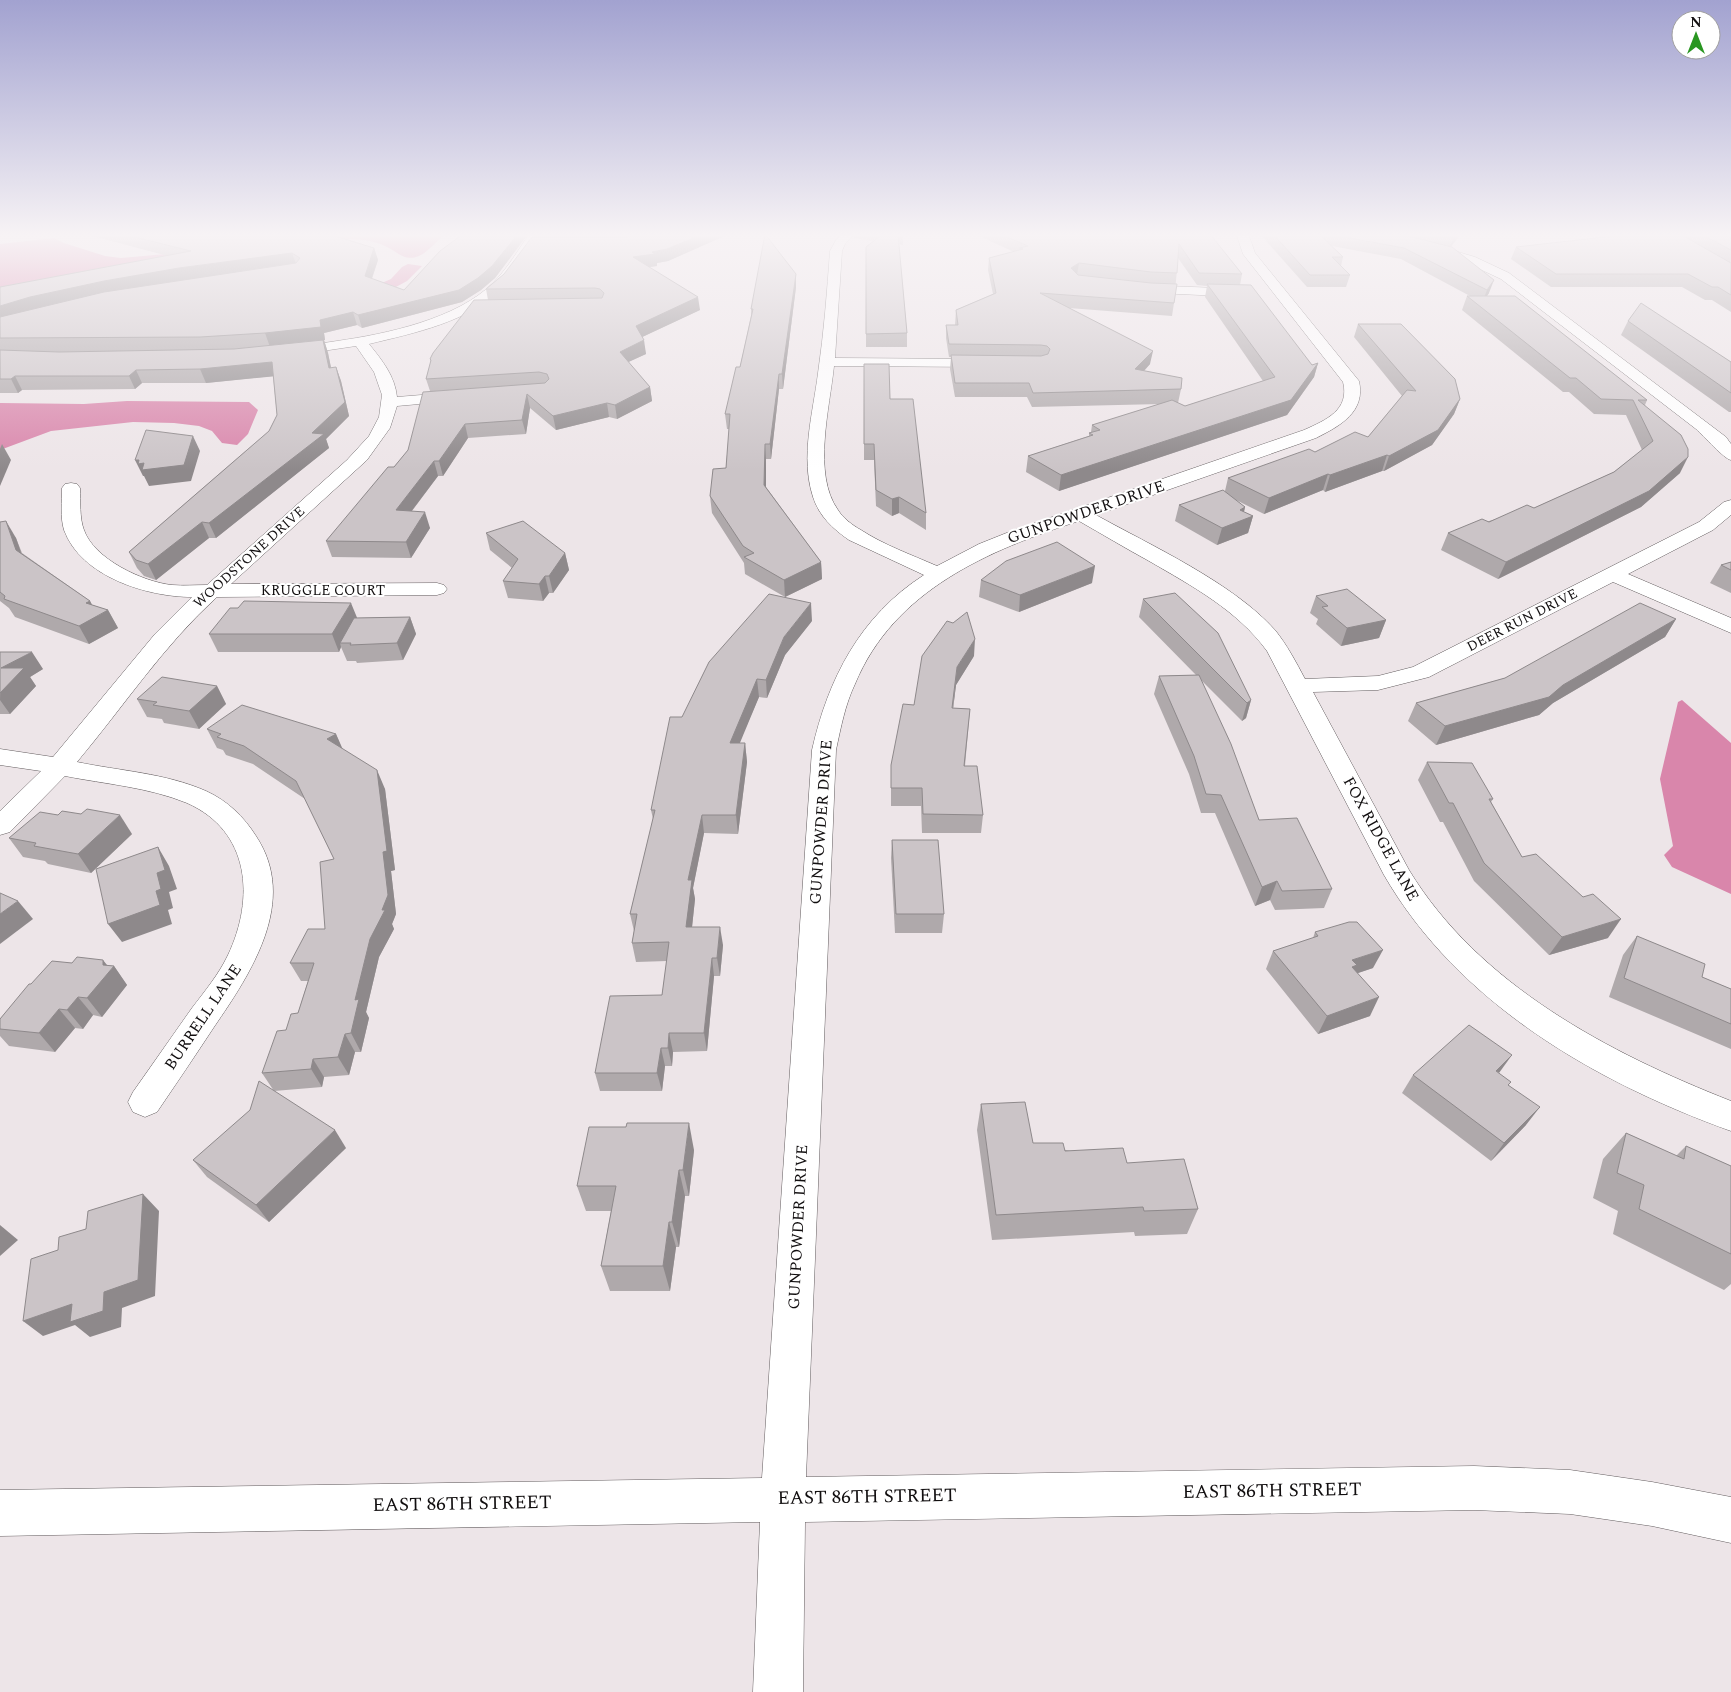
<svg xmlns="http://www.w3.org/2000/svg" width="1731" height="1692" viewBox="0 0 1731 1692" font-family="Spectral,serif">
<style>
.water{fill:#d986ab}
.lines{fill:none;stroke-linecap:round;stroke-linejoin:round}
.minor-casing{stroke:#635d5f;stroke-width:1}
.minor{fill:#fff;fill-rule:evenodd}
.wall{fill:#afa9ab;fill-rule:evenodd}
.shaded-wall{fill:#8e898b}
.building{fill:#cbc4c7;stroke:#8e898b}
.labels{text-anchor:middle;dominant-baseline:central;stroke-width:4;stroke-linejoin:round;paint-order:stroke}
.far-street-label{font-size:14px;fill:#110e0f;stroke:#fff}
.street-label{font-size:16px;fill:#110e0f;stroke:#fff}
.near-street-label{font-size:19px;fill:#110e0f;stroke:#fff}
</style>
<rect width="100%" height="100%" fill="#ede5e8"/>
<g class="water">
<path d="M284 233H446C438 240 428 252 419 256 404 262 398 252 387 247 370 238 351 239 333 239L0 291V244L54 238 64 243 105 256 121 258 188 252Z"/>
<path d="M408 264 422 266 407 281 383 294 377 285 391 279 402 267Z"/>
<path d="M127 401 249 402 258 410 248 434 237 445 222 443 212 431 199 426 174 423 133 422 51 431 0 450V403L84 404Z"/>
<path d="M1682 700 1731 743V894L1672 867 1664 855 1673 846 1660 779 1678 702Z"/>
</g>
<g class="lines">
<g class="minor-casing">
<g id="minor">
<path d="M530 233H541C529 251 518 272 503 287 470 322 414 333 369 344 382 360 395 376 397 397L458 392 464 394 466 397 464 400 397 406 390 428 367 460 231 584 437 583 444 585 447 589 444 593 437 595 217 597C163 646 124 706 77 762 120 771 165 773 206 791 228 801 244 817 256 836 299 901 251 973 214 1027 195 1056 176 1084 157 1112L145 1117 133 1112 128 1102 133 1092C153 1064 172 1036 192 1008 205 991 219 974 228 955 255 898 250 831 187 803 148 787 105 784 65 776L10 832 0 835V811L41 771 0 765V749L53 757 155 634 192 597C148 597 81 577 64 530 60 517 62 501 62 488L65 484 71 483 77 484 80 488C81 502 79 517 84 530 94 559 143 582 172 585 183 586 195 585 207 585L347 460 369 436 379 417 382 395 374 372 356 346 289 356 284 355 282 352 284 349C301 345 320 344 337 341 386 334 457 319 493 283 508 268 518 250 530 233Z"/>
<path d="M843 233H856L845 244 842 251 835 358 988 359 993 360 995 363 993 366 988 367 834 366C830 407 812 474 838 510 843 518 852 525 861 530 884 545 912 555 937 566L979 544 1009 532 1304 430C1326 420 1350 410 1343 382L1243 254 1236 233H1248L1255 253 1359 381C1366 412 1340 426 1316 438L1096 515C1152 546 1233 583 1275 630 1287 645 1296 662 1305 679L1378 676 1413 667 1699 522 1724 502 1731 500V515L1713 530 1628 574 1731 618V633L1613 582 1429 677 1378 690 1313 692 1409 870C1479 985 1609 1053 1731 1101V1131C1595 1082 1458 1003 1384 875L1267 651C1237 610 1192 586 1149 561 1125 548 1102 534 1079 521 989 550 894 590 855 684 845 705 841 727 836 750L806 1477 1474 1466 1570 1470 1652 1482 1731 1497V1543L1652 1526 1570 1514 1474 1510 805 1522 803 1692H753L760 1522 0 1536V1490L762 1478 812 750C828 679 860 616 924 575L849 540C833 529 819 516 813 497 800 457 813 413 818 373 824 332 827 292 830 251L836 240Z"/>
<path d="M1431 244 1475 257 1509 273 1726 437 1731 444V460C1724 459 1704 436 1696 429L1501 279 1467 263 1427 250 1425 248Z"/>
<path d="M1140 285 1244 289 1250 293 1244 297 1135 292 1134 289 1135 286Z"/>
</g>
</g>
<use href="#minor" class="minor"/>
</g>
<g class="wall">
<path d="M85 234H335L334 235 374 248 378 260 372 279 404 290 463 234H528L495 278 481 290 462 302 362 328 357 325 324 333 325 340H324L328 353 331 368 336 367 341 381 349 416 326 439 329 448 216 538H209L156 580 144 576 137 568 129 552 269 431 277 415 273 376 206 383H142L135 389 22 390 18 393H0V287L168 256Z"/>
<path d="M539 234H729L668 261 657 263V266L649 267 700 310 642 337 646 354 628 362 650 387 652 401 617 419 609 417 556 430 530 408 526 434 468 438 443 476H438L412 511 430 528 411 558 332 557 326 541 394 467 408 450 430 391 426 379 431 363 430 359 488 300 486 289 504 274 540 237Z"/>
<path d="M820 234H840L837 236Z"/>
<path d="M854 234H903V245L899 244 907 333V347H866V247L873 241 854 238Z"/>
<path d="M975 234H1210L1242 274 1240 285 1312 365 1318 363 1314 377 1287 415 1059 491 1026 472 1028 456 1089 436V433L1091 432 1092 425 1161 404 1032 407 1027 397H955L950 369 951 357H949L946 338V325H955L956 310 993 294 988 270 989 258 1014 252ZM1178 258 1197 285 1207 286 1205 297 1263 381 1185 406 1178 403 1181 389 1144 371 1150 364 1069 308 1172 316 1174 303Z"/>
<path d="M1260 234H1461L1451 247 1489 293 1487 296 1647 400 1645 405 1680 473 1641 507 1498 579 1441 550 1448 533 1534 508 1614 472 1642 450 1626 415 1594 414 1569 392H1563L1462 310 1467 296H1470L1401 259 1332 246 1343 257 1341 266 1350 275 1346 287H1307Z"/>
<path d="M1594 234H1731V312L1712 300H1705L1682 287H1551L1511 259 1516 247 1602 238Z"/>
<path d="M796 274V287L783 389H779L771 459H766V487L821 562 822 579 785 597 745 574 744 563 712 513 710 496 726 468 729 429H727L725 414 740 367 751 316V309Z"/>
<path d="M1628 321 1731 362V412H1729L1621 335Z"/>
<path d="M1358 324 1460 399 1454 414 1432 445 1384 471H1382L1325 492 1323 490 1264 514 1236 500 1245 507 1244 512 1253 516 1248 533 1217 545 1175 521 1179 505 1225 491 1228 478 1315 452 1368 437 1402 396 1354 337Z"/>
<path d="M864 364 890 399 926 513V530L899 513 892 516 876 506 874 460H864Z"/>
<path d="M0 522 16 538 22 553 90 601 92 605 108 610 118 628 89 644 15 617 9 608 0 601Z"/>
<path d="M486 533 565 553 569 570 553 593H549L543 601 508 598 503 581 512 568 490 550Z"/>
<path d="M1731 562V593L1710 583 1721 565Z"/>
<path d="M981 580 1092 583 1019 612 979 597Z"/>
<path d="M1316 596 1386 620 1379 638 1341 646 1316 624 1318 619 1310 613Z"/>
<path d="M1143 599 1251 700 1246 718 1242 721 1201 680 1259 820 1332 889 1324 908 1275 910 1270 900 1255 906 1215 813H1201L1189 774 1154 694 1159 676 1196 675 1139 617Z"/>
<path d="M410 617 416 634 403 660 357 663 356 661H347L341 647 339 652H218L209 634 357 618Z"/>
<path d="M1676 619 1665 637 1553 703 1539 715 1436 745 1408 721 1416 703 1505 678Z"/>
<path d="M812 621 785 655 767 698 759 697 739 743H745L747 762 738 834 704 833 693 888 695 899 692 927 723 945 720 976H714L707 1051 673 1052 672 1066H665L662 1091H600L595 1073 662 995 667 961 636 962 632 943 634 931 630 914 653 819 651 810 682 717Z"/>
<path d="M0 652 43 669 30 677 36 686 10 714H0Z"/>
<path d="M974 656 956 685 953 708 970 709 965 766 983 815 981 833H922L921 806H891V765L914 705Z"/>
<path d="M217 686 226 704 199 729 164 723 162 719 147 717 137 699Z"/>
<path d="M207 729 336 734 342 749 385 789 395 870 391 871 396 914 392 924 394 929 379 957 366 1012 369 1018 361 1052H355L349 1075 324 1077 322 1087 274 1091 262 1073 286 1030 298 1013 308 981H301L290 963 325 929 334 859 305 799 253 764 226 755 223 750 217 748Z"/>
<path d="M1427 762 1493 799 1491 802 1522 857 1583 897 1608 938 1549 955 1474 881 1443 822H1440L1418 780Z"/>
<path d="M132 834 91 873 48 864 45 861 23 857 9 838Z"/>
<path d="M892 840 944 914 942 933H895L891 858Z"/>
<path d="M1315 932 1373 968 1358 973 1370 1016 1318 1034 1266 969 1273 951 1313 938Z"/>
<path d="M1637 936 1702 977 1731 989V1049L1609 997 1623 955Z"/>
<path d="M72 963 114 966 127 985 102 1017 93 1015 83 1029 75 1028 55 1052 9 1046 0 1036V1019L31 984Z"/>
<path d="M1499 1073 1509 1085 1526 1125 1491 1161 1402 1093 1413 1075Z"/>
<path d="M981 1104 1033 1143 1127 1163 1198 1209 1187 1234 1135 1236 1134 1232 992 1240 977 1130Z"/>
<path d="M1626 1133 1676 1156 1686 1146 1731 1166V1284L1724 1290 1613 1234 1618 1211 1593 1198 1603 1159Z"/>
<path d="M346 1148 269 1222 207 1177 193 1160Z"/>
<path d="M694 1150 689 1196H685L679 1247H676L670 1291H610L601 1266 611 1211H586L577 1186Z"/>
</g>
<g class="shaded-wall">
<path d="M518 234H528L495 278 481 290 462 302 362 328 358 315Z"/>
<path d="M703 234H729L668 261 657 263V266L635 269 633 257Z"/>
<path d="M1456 234H1461L1450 247 1454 236Z"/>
<path d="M374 248 378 260 368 289 365 276Z"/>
<path d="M292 253 296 264 0 320V306L30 297 104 281 179 268Z"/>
<path d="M1079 263 1077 275 1071 268Z"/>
<path d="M796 274V287L783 389 782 374Z"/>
<path d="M1494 280 1489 293 1482 303 1487 290Z"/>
<path d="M698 297 700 310 638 339 636 326Z"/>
<path d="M353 312 357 325 324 333 325 340H324L328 353 334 382 270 347 265 333Z"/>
<path d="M644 340 646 354 622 365 620 352Z"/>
<path d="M1153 351 1150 364 1133 383 1135 369Z"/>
<path d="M272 362 277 376 206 383 200 369Z"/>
<path d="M1318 363 1314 377 1287 415 1059 491 1061 475Z"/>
<path d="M336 367 341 381 349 416 326 439 329 448 216 538 209 523Z"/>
<path d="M136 370 142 383 135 389 129 376Z"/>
<path d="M779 374V389L771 459 770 444Z"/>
<path d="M15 376 22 390 18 393 11 379Z"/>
<path d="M650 387 652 401 617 419 615 405Z"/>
<path d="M527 394 530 408 526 434 522 420Z"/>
<path d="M1460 399 1454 414 1432 445 1384 471 1389 456Z"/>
<path d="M607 403 609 417 556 430 553 416Z"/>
<path d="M465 424 468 438 443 476 439 461Z"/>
<path d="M193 436 200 451 191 481 149 486 144 476H143L135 460H139Z"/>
<path d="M2 444 11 460 0 486V449Z"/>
<path d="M765 444 766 459V501L764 485Z"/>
<path d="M1387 455 1382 471 1325 492 1330 475Z"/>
<path d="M1688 457 1680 473 1641 507 1498 579 1506 562Z"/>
<path d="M434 461 438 476 401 525 396 510Z"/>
<path d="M1328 474 1323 490 1264 514 1269 498Z"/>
<path d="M899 497V513L892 516V499Z"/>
<path d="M1245 507 1242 520 1253 516 1248 533 1217 545 1222 528 1240 510Z"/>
<path d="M425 512 430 528 411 558 406 542Z"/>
<path d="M6 521 16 538 26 567 16 550Z"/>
<path d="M202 522 209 538 156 580 148 564Z"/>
<path d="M565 553 569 570 553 593 549 576Z"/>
<path d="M821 562 822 579 785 597 784 580Z"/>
<path d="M1095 566 1092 583 1019 612 1020 595Z"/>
<path d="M545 576 549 593 543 601 539 584Z"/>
<path d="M90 601 98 616 108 610 118 628 89 644 79 626 86 603Z"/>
<path d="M351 603 358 620 340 643 341 647 339 652 332 634Z"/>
<path d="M811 603 812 621 785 655 767 698 766 680 784 637Z"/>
<path d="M410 617 416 634 403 660 397 643Z"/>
<path d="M1676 619 1665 637 1553 703 1539 715 1436 745 1445 726 1563 685Z"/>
<path d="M1386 620 1379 638 1341 646 1347 628Z"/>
<path d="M975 639 974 656 956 685 951 726 957 667Z"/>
<path d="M32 652 43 669 30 677 36 686 10 714 0 700 1 668Z"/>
<path d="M757 679 759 697 732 762 730 743Z"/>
<path d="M217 686 226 704 199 729 189 711Z"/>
<path d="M1251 700 1246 718 1242 721 1247 703Z"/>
<path d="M336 734 344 752 327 739Z"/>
<path d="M745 743 747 762 738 834 736 815Z"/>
<path d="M377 770 385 789 395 870 391 871 396 914 392 924 394 929 379 957 366 1012 369 1018 361 1052 351 1033 355 1000 370 939 382 910 383 852Z"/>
<path d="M120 815 132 834 91 873 78 854Z"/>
<path d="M702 815 704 833 693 888 695 899 690 946 686 927 688 880Z"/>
<path d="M158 847 169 866 177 889 169 892 173 908 168 910 172 924 122 942 108 924 156 891Z"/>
<path d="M1277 881 1270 900 1255 906 1262 887Z"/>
<path d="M18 901 33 919 0 944V914Z"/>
<path d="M1621 919 1608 938 1549 955 1562 937Z"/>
<path d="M720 927 723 945 720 976 717 958Z"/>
<path d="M1383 950 1373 968 1352 975V960Z"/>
<path d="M712 958 714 976 707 1051 704 1033Z"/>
<path d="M103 960 111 970 114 966 127 985 102 1017 87 998 103 965Z"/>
<path d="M78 997 93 1015 83 1029 67 1010Z"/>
<path d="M1379 997 1370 1016 1318 1034 1327 1016Z"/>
<path d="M59 1009 75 1028 55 1052 39 1033Z"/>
<path d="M669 1033 673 1052 672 1066 668 1048Z"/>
<path d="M345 1034 355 1052 349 1075 338 1057Z"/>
<path d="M661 1048 665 1066 662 1091 657 1073Z"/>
<path d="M1512 1055 1499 1073 1496 1071Z"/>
<path d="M313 1059 324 1077 322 1087 311 1069Z"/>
<path d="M1540 1107 1526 1125 1491 1161 1504 1143Z"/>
<path d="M689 1123 694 1150 689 1196 683 1170Z"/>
<path d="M335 1130 346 1148 269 1222 256 1205Z"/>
<path d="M679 1170 685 1196 679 1247 672 1222Z"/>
<path d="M143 1194 159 1211 155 1296 122 1308 121 1327 90 1337 75 1325 43 1336 23 1321 104 1292Z"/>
<path d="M669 1222 676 1247 670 1291 663 1266Z"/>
<path d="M0 1225 18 1240 0 1256Z"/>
</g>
<g class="building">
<path d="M122 234H328L374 248 365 276 404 290 440 251 463 234H518L492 266 478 278 459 290 358 315 353 312 320 320 321 327 265 333 200 337 0 338V317L104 292 296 263 300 258 292 253 179 268 104 281 30 297 0 306V287L191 251Z"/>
<path d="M634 234H703L667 249 652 252 655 254 633 257 698 297 636 326 644 340 620 352 650 387 615 405 607 403 553 416 527 394 522 420 465 424 439 461H434L396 510 425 512 406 542 326 541 388 467H394L408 450 423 392 545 383 549 379 547 374 539 372 426 379 431 360 430 359 433 353 474 300 602 298 604 293 600 289 595 288 486 289 504 274 532 237H627Z"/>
<path d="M765 234 796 274 782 374H779L770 444H765L764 485 821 562 784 580 744 557 754 553 743 546 710 496 713 469 726 468 730 414H725L736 367H740L753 309H751Z"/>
<path d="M883 234H898L907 333 866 334V247Z"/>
<path d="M1000 234H1210L1242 274 1199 273 1179 244 1177 273 1151 272 1079 263 1071 268 1078 275 1151 283 1177 284 1174 303 1040 293 1153 351 1135 369 1182 378 1181 389 1033 393 1029 383H955L951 355 1041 356 1048 354 1050 349 1047 346 1041 345 949 344 946 325H958L956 310 996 293 989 258 1023 249 1019 248 1028 246Z"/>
<path d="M1273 234H1319L1343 257H1332L1350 275H1310Z"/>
<path d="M1328 234H1394L1404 235 1452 247 1494 280 1487 290 1404 248Z"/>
<path d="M1445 234H1456L1454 236Z"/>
<path d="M1620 234H1680L1731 263V295L1718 287H1712L1688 274H1556L1516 247 1623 235Z"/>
<path d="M1701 234H1731V250Z"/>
<path d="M1207 284 1251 285 1312 365 1318 363 1291 400 1061 475 1028 456 1093 435 1089 433 1100 430 1092 425 1172 400 1185 406 1275 377Z"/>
<path d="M1467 296H1515L1647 400H1638L1681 435 1688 449V457L1649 491 1506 562 1448 533 1482 519 1489 522 1527 505 1534 508 1614 472 1653 441 1633 400 1601 399 1576 378H1570Z"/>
<path d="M1641 303 1731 362V393L1628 321Z"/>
<path d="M1358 324H1401L1455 379 1460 399 1438 430 1389 456 1387 455 1330 475 1328 474 1269 498 1228 478 1309 449 1315 452 1355 432 1368 437 1407 390 1416 391Z"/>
<path d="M323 340 329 368 336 367 345 402 312 433 324 434 209 523 202 522 148 564 136 560 129 552 269 431 277 415 272 362 200 369 136 370 129 376H15L11 379H0V350L59 352 234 349Z"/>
<path d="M864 364H889L890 399H913L926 513 899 497 892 499 876 490 874 444H864Z"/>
<path d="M146 430 193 436 184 465 142 470 144 463 138 464 139 460H135Z"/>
<path d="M1223 490 1245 507 1240 510 1253 516 1222 528 1179 505Z"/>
<path d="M6 521 16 550 90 601 86 603 108 610 79 626 4 599 5 596 0 592V522Z"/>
<path d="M523 521 565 553 549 576H545L539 584 503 581 518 559 486 533Z"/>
<path d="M1057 542 1095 566 1020 595 981 580 1006 561Z"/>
<path d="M1731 562V570L1721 565Z"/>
<path d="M1347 589 1386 620 1347 628 1322 607 1328 606 1316 596Z"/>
<path d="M1175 593 1218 633 1251 700 1247 703 1143 599Z"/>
<path d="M769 594 811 603 784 637 766 680 757 679 730 743H745L736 815H702L688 880H692L686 927H720L717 958H712L704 1033H669L668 1048H661L657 1073H595L610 996 662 995 669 942 632 943 637 914H630L655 810H651L670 717H682L709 662Z"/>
<path d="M244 601 351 603 332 634H209L230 608H238Z"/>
<path d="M1640 603 1676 619 1563 685 1549 697 1445 726 1416 703 1505 678Z"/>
<path d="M967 612 975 639 957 667 952 708 970 709 964 766H977L983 815 923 814 922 788H891V765L903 704 914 705 922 656 947 621 953 623Z"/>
<path d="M410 617 397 643 350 645 351 643H340L354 618Z"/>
<path d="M0 652H32L1 668H24L0 693Z"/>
<path d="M1199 675 1231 744 1259 820 1297 818 1332 889 1282 891 1277 881 1262 887 1221 795 1206 794 1194 756 1159 676Z"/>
<path d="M162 677 217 686 189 711 153 705 157 702 137 699Z"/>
<path d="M242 705 336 734 327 739 377 770 387 851 383 852 388 895 382 910H385L370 939 355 1000 359 999 351 1033 345 1034 338 1057 313 1059 311 1069 262 1073 277 1031 286 1030 291 1014 298 1013 314 963H290L308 929H325L320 862 334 859 296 781 244 746 217 737 221 734 207 729Z"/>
<path d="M1427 762 1472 763 1493 799H1489L1522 857 1536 854 1583 897 1593 894 1621 919 1562 937 1484 863 1453 803H1449Z"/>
<path d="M87 809 120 815 78 854 34 846 36 843 9 838 40 812 58 815 62 811 81 814Z"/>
<path d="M892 840H938L944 914H896Z"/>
<path d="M158 847 165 870 157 873 161 889 156 891 160 905 108 924 96 869Z"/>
<path d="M0 893 18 901 0 914Z"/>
<path d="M1349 922H1357L1383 950 1352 960 1357 965 1352 967 1379 997 1327 1016 1273 951 1318 936 1315 932Z"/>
<path d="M1637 936 1705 964 1702 977 1731 989V1024L1624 978Z"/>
<path d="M77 957 103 960V965L114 966 87 998 78 997 67 1010 59 1009 39 1033 0 1029V1019L29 984H31L52 961 72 963Z"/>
<path d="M1469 1025 1512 1055 1496 1071 1511 1082 1508 1085 1540 1107 1504 1143 1413 1075Z"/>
<path d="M259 1081 335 1130 256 1205 193 1160 250 1110Z"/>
<path d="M1025 1102 1033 1143H1063L1065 1151 1123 1148 1127 1163 1184 1159 1198 1209 1144 1211 1143 1207 996 1215 981 1104Z"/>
<path d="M627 1123H689L683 1170H679L672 1222H669L663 1266H601L616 1186H577L589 1127H626Z"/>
<path d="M1626 1133 1684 1159 1686 1146 1731 1166V1254L1639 1209 1644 1185 1617 1173Z"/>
<path d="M143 1194 138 1280 104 1292 103 1311 70 1322 72 1304 23 1321 31 1259 58 1250 59 1237 86 1229 88 1211Z"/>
</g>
<linearGradient id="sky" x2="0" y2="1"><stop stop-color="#a2a2d0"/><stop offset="0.5" stop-color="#f7f3f5"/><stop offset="1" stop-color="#f7f3f5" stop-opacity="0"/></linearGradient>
<rect width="1731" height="470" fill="url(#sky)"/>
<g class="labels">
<g class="far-street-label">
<text transform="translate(249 557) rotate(-42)">WOODSTONE DRIVE</text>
<text x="323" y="590">KRUGGLE COURT</text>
<text transform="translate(1522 620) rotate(-27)">DEER RUN DRIVE</text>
</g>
<g class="street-label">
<text transform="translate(1086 512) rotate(-19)">GUNPOWDER DRIVE</text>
<text transform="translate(821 822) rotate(-86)">GUNPOWDER DRIVE</text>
<text transform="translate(1381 839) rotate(61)">FOX RIDGE LANE</text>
<text transform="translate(203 1017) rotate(-56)">BURRELL LANE</text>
<text transform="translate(798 1227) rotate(-87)">GUNPOWDER DRIVE</text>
</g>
<g class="near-street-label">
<text transform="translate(1272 1491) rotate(-1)">EAST 86TH STREET</text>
<text transform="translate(867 1497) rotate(-1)">EAST 86TH STREET</text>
<text transform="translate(462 1504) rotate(-1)">EAST 86TH STREET</text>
</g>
</g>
<g transform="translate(1696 35)"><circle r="24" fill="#ffffff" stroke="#a09f9f"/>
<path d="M0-4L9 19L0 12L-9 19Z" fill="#299621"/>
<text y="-8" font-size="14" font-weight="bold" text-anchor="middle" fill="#110e0f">N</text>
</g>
</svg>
